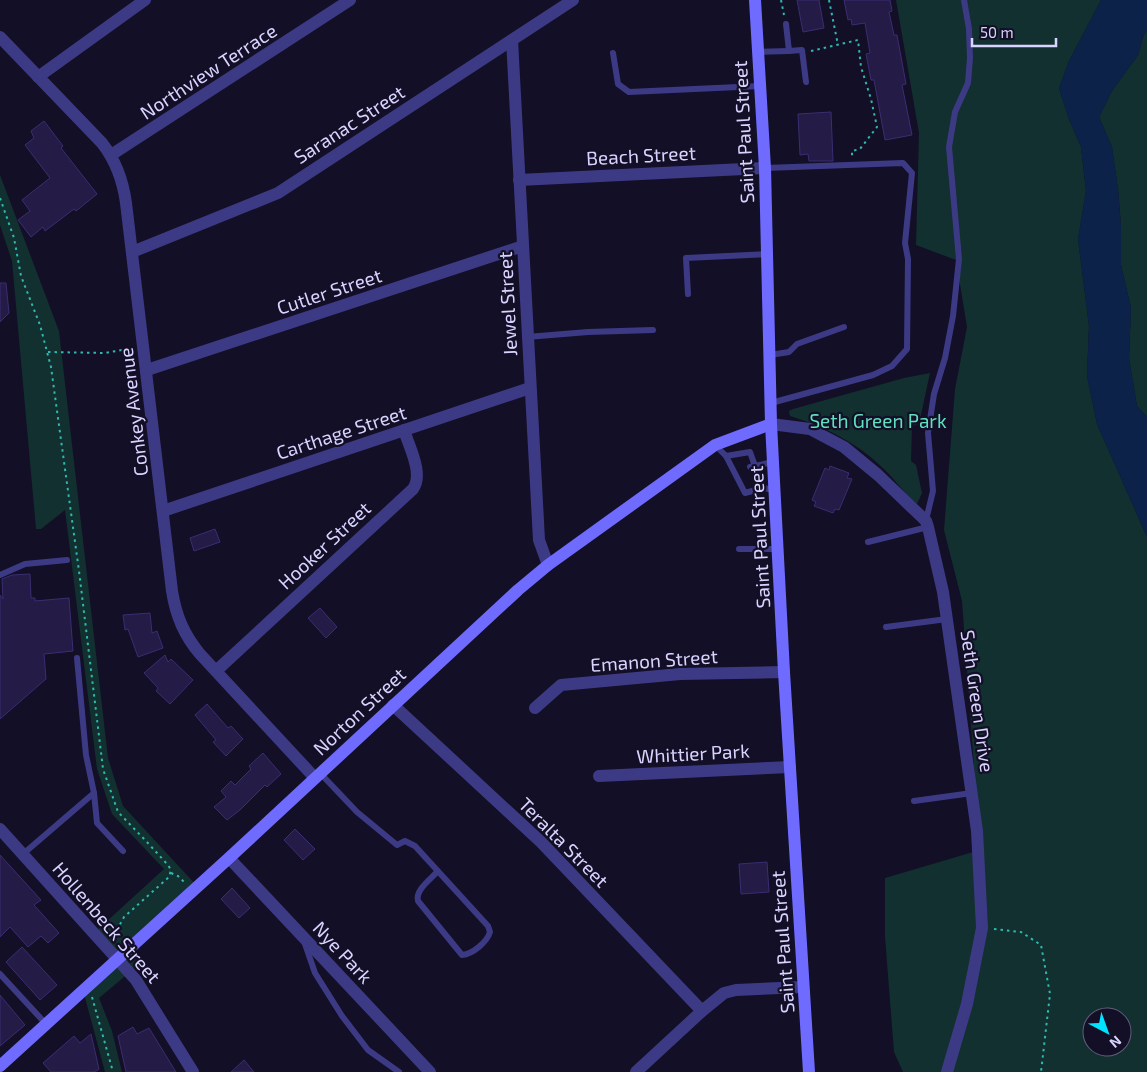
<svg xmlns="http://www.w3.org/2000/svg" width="1147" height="1072" viewBox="0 0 1147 1072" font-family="'Exo 2',sans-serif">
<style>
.green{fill:#12302f;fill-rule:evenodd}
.water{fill:#0c2248}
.building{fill:#241b47;stroke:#3b2d73}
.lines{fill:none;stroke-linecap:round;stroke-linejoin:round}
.path{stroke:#2fb8b0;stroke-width:2;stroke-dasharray:2.5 4;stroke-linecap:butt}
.service{stroke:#3d3a85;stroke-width:6}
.minor{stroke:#3d3a85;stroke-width:12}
.secondary{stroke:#6f6bff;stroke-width:12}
.labels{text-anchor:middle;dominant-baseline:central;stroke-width:4.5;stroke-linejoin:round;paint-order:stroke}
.street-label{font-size:19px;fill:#d9d4ff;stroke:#130f26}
.park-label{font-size:19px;fill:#5fe0c0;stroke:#130f26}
</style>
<rect width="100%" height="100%" fill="#130f26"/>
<g class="green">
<path d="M896 0H1101L1069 61 1059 88 1069 119 1081 147 1086 191 1078 239 1089 326 1087 376 1097 424 1147 537V1072H903L894 1052 885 937V878L980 850 962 601 944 530 955 389 967 327 956 260 916 245 919 133ZM1092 1017H1122V1047H1092Z"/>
<path d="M1147 29V417L1137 406 1129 358 1131 308 1121 265V226L1118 189 1112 147 1099 117 1112 91 1138 55 1143 37Z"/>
<path d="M0 175 59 331 108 758 123 806 197 886 130 948 143 961 99 998 112 1031 122 1072H105L83 990 117 959 94 933 164 869 112 814 97 769 65 510 41 529H36L12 261 0 225Z"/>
<path d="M930 373 919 424 912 426 911 461 916 465 922 493 917 504C906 495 898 484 888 473 860 444 828 428 790 416L789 411 793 409 904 378Z"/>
</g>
<path class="water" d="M1101 0H1147V29L1143 37 1138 55 1112 91 1099 117 1112 147 1118 189 1121 226V265L1131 308 1129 358 1137 406 1147 417V537L1097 424 1087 376 1089 326 1078 239 1086 191 1081 147 1069 119 1059 88 1069 61Z"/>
<g class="building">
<path d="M797 0H819L824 28 803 32Z"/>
<path d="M844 0H890L892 11 889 12 894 35H897L906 84 902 85 912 135 885 140 874 80H871L866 54 870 53 865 23 852 25 851 19 848 20Z"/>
<path d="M831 112 833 161H809L808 154 800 155 798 114Z"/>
<path d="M44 121 63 146 61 148 97 194 76 211 74 209 45 231 43 227 31 237 18 220 30 211 22 200 50 178 25 145 34 138 31 131Z"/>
<path d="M0 283H6L9 313 0 322Z"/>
<path d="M830 466 849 473 847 478 852 479 839 510 835 509 833 513 814 506 816 502 812 500 825 468 829 470Z"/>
<path d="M215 529 220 542 194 551 190 538Z"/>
<path d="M30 574 31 598H35V601L69 598 73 651 44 654 46 679 0 719V595L3 599 2 579 12 575Z"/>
<path d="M320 608 337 627 326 638 308 618Z"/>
<path d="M150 613 152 633 157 631 163 648 138 657 128 629 125 630 123 615Z"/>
<path d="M165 655 168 662 171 659 193 680 170 704 156 691 158 688 144 673Z"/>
<path d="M207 704 228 728 231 726 243 739 226 756 213 742 216 740 195 715Z"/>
<path d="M263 753 281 774 267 787 265 785 240 810 227 820 214 807 226 797 221 791 231 781 235 785 251 769 249 766Z"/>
<path d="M295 829 315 849 303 860 284 840Z"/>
<path d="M0 855 41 900 34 905 59 933 48 943 41 936 28 947 10 927 0 937Z"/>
<path d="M767 862 769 892 741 894 739 864Z"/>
<path d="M232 888 250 908 239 918 221 899Z"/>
<path d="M22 947 57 985 40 1000 6 962Z"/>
<path d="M0 995 25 1025 0 1046Z"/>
<path d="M133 1027 137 1034 149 1028 176 1072H126L118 1036Z"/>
<path d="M91 1034 99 1069 95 1072H51L43 1063 74 1036 80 1043Z"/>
<path d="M244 1060 254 1072H231Z"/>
</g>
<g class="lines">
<g class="path">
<path d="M781 0 784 15"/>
<path d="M829 0 838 45"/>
<path d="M811 51 858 40 861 67 871 99 877 127 860 149 852 151V157"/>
<path d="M0 198 14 238 21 276 40 325 51 367 79 571 103 769 118 812 146 841 168 865 171 870 169 877 124 917 118 928 117 940"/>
<path d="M48 352 105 353 133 348"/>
<path d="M171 873 178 876 185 883"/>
<path d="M994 929 1021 932 1041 945 1050 994 1041 1072"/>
<path d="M92 997 113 1072"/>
</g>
<g class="service">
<path d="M786 24 789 51 802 50 806 82"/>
<path d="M758 52 789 51"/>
<path d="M613 53 618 84 629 92 760 86"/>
<path d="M765 168 903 163 912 173 905 243 908 259 907 349 892 366 873 375 771 403"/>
<path d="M688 294 686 258 767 254"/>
<path d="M527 337 588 332 653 330"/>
<path d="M770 355 789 352 797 344 844 327"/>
<path d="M715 445 726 456 750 452 755 466 750 467"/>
<path d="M726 456 745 493 763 488"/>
<path d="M773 462 755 466 763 488 775 490"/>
<path d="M926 520 933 491 928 433 934 394 945 358 953 316 959 259 949 147 955 112 968 83 970 58 969 29 964 0"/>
<path d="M868 542 928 527"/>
<path d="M739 549H778"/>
<path d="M0 575 25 564 67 560"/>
<path d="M886 627 947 619"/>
<path d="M320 773 357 812 397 845 405 841 415 846 488 926 490 932C487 942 473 954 462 955L418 901C415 890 431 879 438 871"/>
<path d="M94 793 97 823 123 851"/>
<path d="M914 801 972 793"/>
<path d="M23 854 94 793 86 755 77 658"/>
<path d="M305 944 315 973 342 1016 368 1050 399 1072"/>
<path d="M0 974 46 1024"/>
</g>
<g class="minor">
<path d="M0 37 102 143C116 161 123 181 126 203L172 591C176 616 184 635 200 654L315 778"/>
<path d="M512 40 539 540 548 565"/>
<path d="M38 77 145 0"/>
<path d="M111 155 350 0"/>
<path d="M519 180 765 168"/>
<path d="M132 252 278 193 573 0"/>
<path d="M147 370 523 246"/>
<path d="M771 424 810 429 844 447 878 475 926 521 928 527 943 592 977 831 982 928 967 1004 947 1072"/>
<path d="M163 511 530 388"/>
<path d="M216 671 413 489C424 474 409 447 404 430"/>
<path d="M393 705 541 842 702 1011"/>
<path d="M535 708 561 685 680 674 784 672"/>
<path d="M599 776 790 767"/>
<path d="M0 829 136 980 193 1072"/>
<path d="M229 858 430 1072"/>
<path d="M636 1072 702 1011 724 993 736 990 803 987"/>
</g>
<g class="secondary">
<path d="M755 0 765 168 771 424 784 672 809 1072"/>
<path d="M0 1066 229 858 518 590 548 565 715 445 771 424"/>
</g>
</g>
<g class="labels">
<g class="street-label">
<text transform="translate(208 71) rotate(-33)">Northview Terrace</text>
<text transform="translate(349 124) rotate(-33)">Saranac Street</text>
<text transform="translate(743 132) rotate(-93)">Saint Paul Street</text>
<text transform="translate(641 155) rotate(-3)">Beach Street</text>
<text transform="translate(329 291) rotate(-18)">Cutler Street</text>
<text transform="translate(507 304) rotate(-93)">Jewel Street</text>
<text transform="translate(133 412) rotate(-97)">Conkey Avenue</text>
<text transform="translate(341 432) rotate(-18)">Carthage Street</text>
<text transform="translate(759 537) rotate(-93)">Saint Paul Street</text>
<text transform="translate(324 545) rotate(-43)">Hooker Street</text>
<text transform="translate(654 660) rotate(-4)">Emanon Street</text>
<text transform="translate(978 701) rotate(82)">Seth Green Drive</text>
<text transform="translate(359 711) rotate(-43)">Norton Street</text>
<text transform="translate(693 753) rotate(-3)">Whittier Park</text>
<text transform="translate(564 842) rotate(45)">Teralta Street</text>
<text transform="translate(107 922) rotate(49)">Hollenbeck Street</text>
<text transform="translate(782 942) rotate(-94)">Saint Paul Street</text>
<text transform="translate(343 952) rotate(47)">Nye Park</text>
</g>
<g class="park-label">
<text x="878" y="420">Seth Green Park</text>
</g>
</g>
<g transform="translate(1107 1032) rotate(139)"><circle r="24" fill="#130f26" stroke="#625e7d"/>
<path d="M0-4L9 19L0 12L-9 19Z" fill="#00e5ff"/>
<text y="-8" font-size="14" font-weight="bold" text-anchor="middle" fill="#d9d4ff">N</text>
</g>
<path d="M972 38v8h84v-8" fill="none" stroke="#d9d4ff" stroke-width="2.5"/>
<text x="980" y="38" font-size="15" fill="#d9d4ff" stroke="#130f26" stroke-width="4" paint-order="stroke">50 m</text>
</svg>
